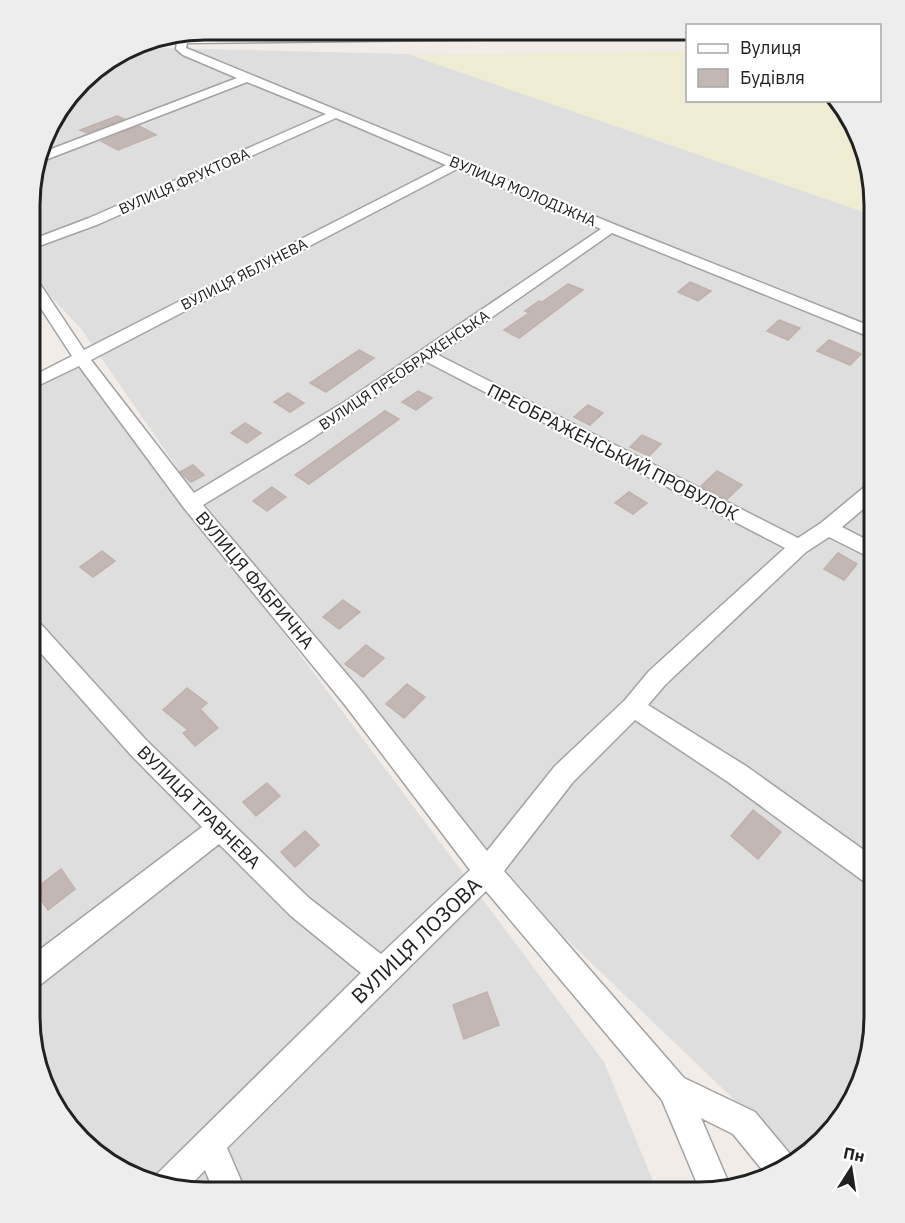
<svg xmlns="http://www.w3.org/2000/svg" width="905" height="1223" viewBox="0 0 905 1223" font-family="'IBM Plex Sans',sans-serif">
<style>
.residential{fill:#dfdede}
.farmland{fill:#efecd4}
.building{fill:#c2b7b4;stroke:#c2b1ab;stroke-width:1.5}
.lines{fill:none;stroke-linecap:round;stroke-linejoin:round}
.minor-casing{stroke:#a2a2a2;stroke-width:3}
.minor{fill:#fff;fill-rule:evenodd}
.labels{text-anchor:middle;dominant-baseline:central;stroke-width:4.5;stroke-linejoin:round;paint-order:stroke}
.far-street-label{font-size:15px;fill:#212121;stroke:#fff}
.street-label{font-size:18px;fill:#212121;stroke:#fff}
.near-street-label{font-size:21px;fill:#212121;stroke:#fff}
.rim{fill:none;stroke:#212121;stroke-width:3}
</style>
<rect width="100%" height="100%" fill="#f1ece8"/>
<g class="residential">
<path d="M156 48 409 54 633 103 875 205V1029L845 1115 791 1163 746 1111 560 933 392 737 182 475 82 330 31 275 32 182 53 118 65 104 77 100 86 86 84 81 90 73 102 66Z"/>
<path d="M81 361 604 1062 658 1193 183 1192 108 1163 48 1096 30 1018 31 389Z"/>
</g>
<path class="farmland" d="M687 51 688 100 835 101 857 127 875 205V216L410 55Z"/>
<g class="building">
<path d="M117 116 124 119 87 133 80 130Z"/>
<path d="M139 126 156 135 118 150 101 141Z"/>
<path d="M690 282 711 291 698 301 678 292Z"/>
<path d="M568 284 583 290 519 338 504 330 529 313 525 311 539 301 542 302Z"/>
<path d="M779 320 800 328 788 340 767 331Z"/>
<path d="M829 340 861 354 850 365 817 351Z"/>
<path d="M359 350 374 358 326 392 310 383Z"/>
<path d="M418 391 432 398 416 410 402 402Z"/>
<path d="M288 393 304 403 290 412 274 402Z"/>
<path d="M588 405 603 413 590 425 574 417Z"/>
<path d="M385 411 399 419 309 484 295 475Z"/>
<path d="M245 423 261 433 247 443 231 433Z"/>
<path d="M642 435 661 444 649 456 630 447Z"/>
<path d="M193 465 204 475 191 482 180 472Z"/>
<path d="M717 471 742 485 727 499 701 486Z"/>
<path d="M272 487 286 497 267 511 253 501Z"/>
<path d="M629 492 647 503 633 514 615 503Z"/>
<path d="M102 551 115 561 93 577 80 567Z"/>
<path d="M838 553 857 564 844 580 824 569Z"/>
<path d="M343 600 360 612 339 629 323 617Z"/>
<path d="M366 645 384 658 363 677 345 664Z"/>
<path d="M407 684 425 697 404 718 386 704Z"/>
<path d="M187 688 207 703 200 709 218 728 195 746 183 733 188 730 163 710Z"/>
<path d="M267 783 280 796 256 816 243 802Z"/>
<path d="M753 810 781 832 758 859 731 836Z"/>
<path d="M305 831 319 845 295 867 281 852Z"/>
<path d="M61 869 75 889 48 910 34 890Z"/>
<path d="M487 992 499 1025 464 1039 453 1005Z"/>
</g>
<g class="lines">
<g class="minor-casing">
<path id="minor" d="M688 31V37L187 43 186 48 616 225 875 328V339L612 233 438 355 798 538 821 523 868 484 875 483V499L842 527 875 544V560L829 537 806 552 665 685 648 705 746 766 875 858V887L866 883 728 782 635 720 573 782 504 871 684 1078 755 1112 795 1160 778 1175 768 1177 733 1134 701 1118 730 1186 701 1193 662 1100 486 891 227 1148 246 1192H214L205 1170 184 1192 153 1180 156 1175 361 973 291 916 219 844 40 985 30 989V957L202 827 130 754 31 642V620L39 622 146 740 309 898 381 954 470 870 345 705 184 508 79 366 31 389V377L72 356 31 293V277L36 278 84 350 446 165 336 118 99 224 31 249V240L89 218 326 114 247 82 40 162 41 153 237 78 183 55 176 49 177 43 144 42 164 37ZM457 169 601 229 346 401 194 493 91 360ZM427 362 785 548 649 671 625 700 555 766 487 851 361 691 203 505 305 443Z"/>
</g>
<use href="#minor" class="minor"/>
</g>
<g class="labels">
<g class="far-street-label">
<text transform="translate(184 181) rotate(-24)">ВУЛИЦЯ ФРУКТОВА</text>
<text transform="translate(523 191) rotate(23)">ВУЛИЦЯ МОЛОДІЖНА</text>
<text transform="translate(244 274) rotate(-27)">ВУЛИЦЯ ЯБЛУНЕВА</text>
<text transform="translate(404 370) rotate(-34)">ВУЛИЦЯ ПРЕОБРАЖЕНСЬКА</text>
</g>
<g class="street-label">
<text transform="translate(613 452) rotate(27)">ПРЕОБРАЖЕНСЬКИЙ ПРОВУЛОК</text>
<text transform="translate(255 580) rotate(50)">ВУЛИЦЯ ФАБРИЧНА</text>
<text transform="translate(199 807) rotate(45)">ВУЛИЦЯ ТРАВНЕВА</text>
</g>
<g class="near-street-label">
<text transform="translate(416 940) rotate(-44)">ВУЛИЦЯ ЛОЗОВА</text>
</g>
</g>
<path d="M0 0H905V1223H0ZM205 40H699A165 165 0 0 1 864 205V1017A165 165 0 0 1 699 1182H205A165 165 0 0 1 40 1017V205A165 165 0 0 1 205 40Z" fill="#ededed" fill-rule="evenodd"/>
<path class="rim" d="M205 40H699A165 165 0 0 1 864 205V1017A165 165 0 0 1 699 1182H205A165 165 0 0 1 40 1017V205A165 165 0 0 1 205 40Z"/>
<rect x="686" y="24" width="195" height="78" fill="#ffffff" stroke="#a6a6a6" stroke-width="1.5"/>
<rect x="698" y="44" width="30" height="9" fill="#ffffff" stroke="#a6a6a6" stroke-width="1.5"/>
<text x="740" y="54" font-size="18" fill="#212121">Вулиця</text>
<rect x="698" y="69" width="30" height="18" fill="#c2b7b4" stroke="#a6a6a6" stroke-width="1.5"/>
<text x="740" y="84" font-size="18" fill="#212121">Будівля</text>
<g transform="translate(851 1169) rotate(12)" stroke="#ffffff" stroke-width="4.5" paint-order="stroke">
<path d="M0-4.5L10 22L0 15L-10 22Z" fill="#212121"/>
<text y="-9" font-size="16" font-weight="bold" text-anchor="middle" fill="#212121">Пн</text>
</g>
</svg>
